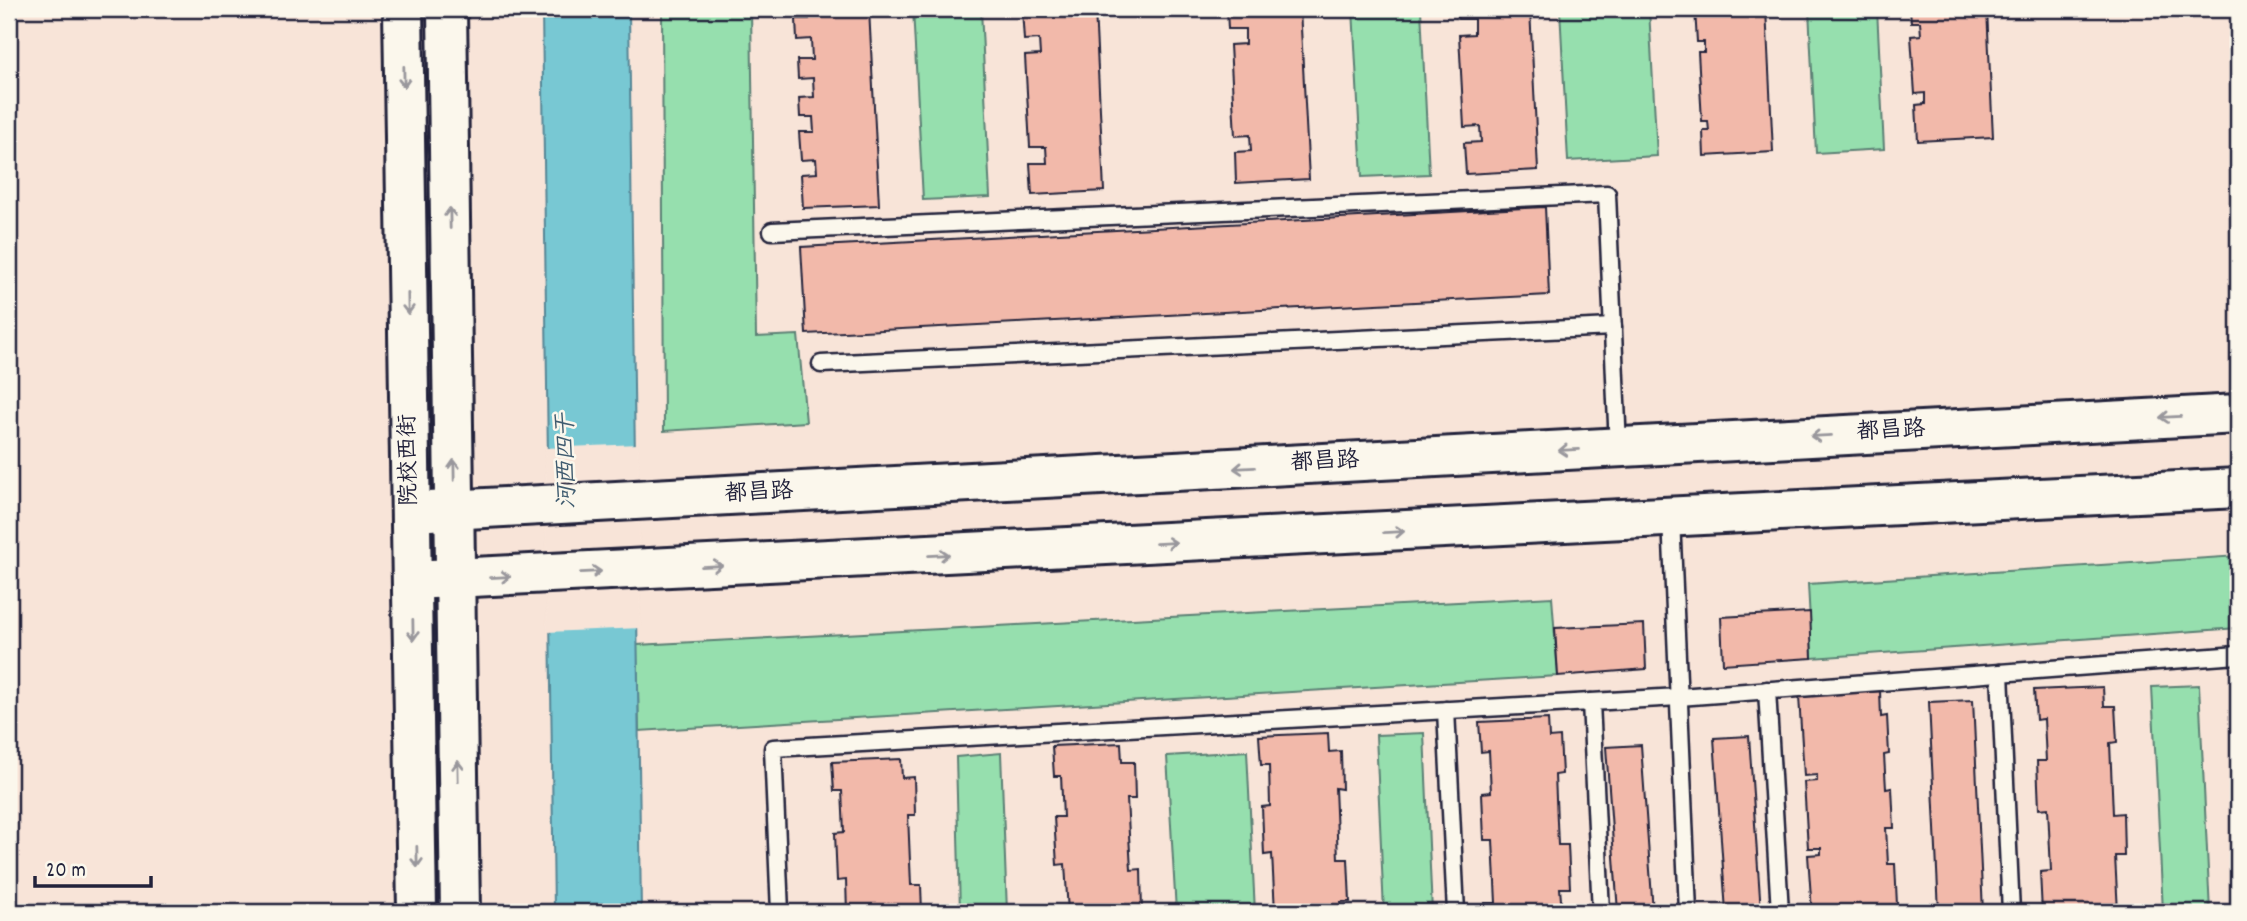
<svg xmlns="http://www.w3.org/2000/svg" width="2247" height="921" viewBox="0 0 2247 921" font-family="Dekko,'LXGW WenKai TC',sans-serif">
<style>
.green{fill:#96dfae;stroke:#5c8074;stroke-width:2}
.water{fill:#78c8d3;stroke:#568696;stroke-width:2}
.pier{fill:#f8e4d8}
.building{fill:#f2b9aa;stroke:#22223b;stroke-width:2}
.lines{fill:none;stroke-linecap:round;stroke-linejoin:round}
.lane-casing{stroke:#22223b;stroke-width:21}
.secondary-casing{stroke:#22223b;stroke-width:44}
.lane{stroke:#fbf7ec;stroke-width:16}
.secondary{stroke:#fbf7ec;stroke-width:38}
.oneway{stroke:#99979c}
.labels{text-anchor:middle;dominant-baseline:central;stroke-width:5;stroke-linejoin:round;paint-order:stroke}
.street-label{font-size:23px;fill:#22223b;stroke:#fbf7ec}
.water-label{font-size:24px;font-style:italic;fill:#405c70;stroke:#fbf7ec}
</style>
<rect width="100%" height="100%" fill="#f8e4d8"/>
<filter id="ink" filterUnits="userSpaceOnUse"><feTurbulence type="fractalNoise" baseFrequency=".0143" numOctaves="2"/><feDisplacementMap in="SourceGraphic" scale="14" xChannelSelector="R" yChannelSelector="G"/><feConvolveMatrix kernelMatrix="1 2 1 2 8 2 1 2 1" color-interpolation-filters="sRGB"/></filter>
<g filter="url(#ink)">
<g class="green">
<path d="M662 9H751L756 337 798 335 806 422 664 431Z"/>
<path d="M913 9H981L990 197 923 200Z"/>
<path d="M1353 9H1421L1429 174 1362 177Z"/>
<path d="M1560 9H1649L1657 156 1568 161Z"/>
<path d="M1809 9H1877L1884 149 1816 153Z"/>
<path d="M2238 556V628L1812 658 1808 584Z"/>
<path d="M1552 597 1558 676 639 731 637 645Z"/>
<path d="M2199 685 2210 912H2163L2152 687Z"/>
<path d="M1424 733 1432 912H1384L1376 735Z"/>
<path d="M1247 751 1255 912H1176L1167 756Z"/>
<path d="M1001 753 1007 912H960L956 757Z"/>
</g>
<path class="water" d="M542 9H629L641 912H554Z"/>
<path class="pier" d="M638 444 641 628 547 632 545 448Z"/>
<g class="building">
<path d="M808 9H869L879 205 803 208 801 174 817 173 816 159 801 160 799 132H814L813 117H800L799 98 814 97 813 78 798 79 797 60H812L811 39 797 40 796 19H809Z"/>
<path d="M1022 9H1095L1104 191 1032 195 1030 163H1047L1046 147H1030L1025 56 1040 55 1039 39 1024 40Z"/>
<path d="M1227 9H1300L1309 179 1236 183 1235 152 1251 151 1250 135 1235 136 1230 45 1245 44V29H1228Z"/>
<path d="M1457 9H1530L1538 170 1466 174 1464 143 1481 142 1480 126 1464 127 1459 35 1474 34V19H1458Z"/>
<path d="M1695 9H1766L1773 152 1704 156 1703 131H1709L1708 121H1702L1698 52H1704V42H1697Z"/>
<path d="M1910 9H1987L1993 137 1918 141 1916 105 1925 104V93L1915 94 1911 36 1921 35 1920 22H1911Z"/>
<path d="M1545 207 1549 295 806 334 801 247Z"/>
<path d="M1810 612 1812 658 1723 664 1721 617Z"/>
<path d="M1644 624 1646 669 1558 676 1555 628Z"/>
<path d="M2103 687 2104 706H2115L2117 742 2110 743 2113 814 2123 813 2124 856H2115L2118 912H2042L2040 872 2051 871 2048 808 2039 809 2037 761H2046L2044 719 2036 720 2034 690Z"/>
<path d="M1880 691 1881 717 1887 716 1889 754 1884 755 1886 789 1892 788 1894 828H1886L1888 864H1895L1897 905H1890V912H1812L1808 855 1821 854V848H1808L1804 782 1817 781V775L1804 776 1799 696Z"/>
<path d="M1973 700 1983 912H1939L1929 702Z"/>
<path d="M1548 719 1549 738 1560 737 1562 774 1555 775 1558 845H1568L1570 888H1560L1562 912H1485V903H1496L1493 840H1484L1482 793 1491 792 1489 751 1481 752 1479 722Z"/>
<path d="M1328 733 1329 752 1341 751 1342 789 1335 788 1338 859H1348L1350 902H1341V912H1275L1272 854 1264 855 1262 807 1270 806 1269 765H1261L1259 736Z"/>
<path d="M1749 736 1761 912H1726L1714 738Z"/>
<path d="M1121 743 1122 762H1134L1135 799H1127L1131 870 1141 869 1142 912H1068L1065 864 1057 865 1054 817H1063L1061 776H1054L1052 746Z"/>
<path d="M1641 745 1653 912H1618L1606 747Z"/>
<path d="M901 759 902 778 914 777 915 815H908L911 885H921L922 912H847L846 880 837 881 835 833 844 832 842 791H834L832 762Z"/>
</g>
<g class="lines">
<g class="lane-casing">
<g id="lane">
<path d="M772 231 1607 194 1618 447"/>
<path d="M821 364 1613 327"/>
<path d="M1671 518 1688 912"/>
<path d="M2000 673 2011 912"/>
<path d="M1767 690 1780 912"/>
<path d="M1591 702 1601 912"/>
<path d="M1446 710 1456 912"/>
<path d="M780 912 773 748 1679 697 2238 655"/>
</g>
</g>
<g class="secondary-casing">
<g id="secondary">
<path d="M403 9 417 912"/>
<path d="M447 9 460 912"/>
<path d="M411 512 2238 414"/>
<path d="M412 580 2238 488"/>
</g>
</g>
<use href="#lane" class="lane"/>
<use href="#secondary" class="secondary"/>
</g>
<defs><path id="oneway-shaft" d="M-6 0H5M1.5-3L5.5 0L1.5 3" fill="none" stroke-width="1.6" stroke-linecap="round" stroke-linejoin="round" transform="scale(1.75)"/></defs>
<g class="oneway">
<use href="#oneway-shaft" transform="translate(404 77) rotate(89)"/>
<use href="#oneway-shaft" transform="translate(450 218) rotate(-91)"/>
<use href="#oneway-shaft" transform="translate(408 304) rotate(89)"/>
<use href="#oneway-shaft" transform="translate(2170 417) rotate(177)"/>
<use href="#oneway-shaft" transform="translate(1821 436) rotate(177)"/>
<use href="#oneway-shaft" transform="translate(1569 450) rotate(177)"/>
<use href="#oneway-shaft" transform="translate(1244 468) rotate(177)"/>
<use href="#oneway-shaft" transform="translate(454 470) rotate(-91)"/>
<use href="#oneway-shaft" transform="translate(1394 532) rotate(-3)"/>
<use href="#oneway-shaft" transform="translate(1166 543) rotate(-3)"/>
<use href="#oneway-shaft" transform="translate(939 555) rotate(-3)"/>
<use href="#oneway-shaft" transform="translate(712 566) rotate(-3)"/>
<use href="#oneway-shaft" transform="translate(591 572) rotate(-3)"/>
<use href="#oneway-shaft" transform="translate(500 577) rotate(-3)"/>
<use href="#oneway-shaft" transform="translate(413 630) rotate(89)"/>
<use href="#oneway-shaft" transform="translate(458 771) rotate(-91)"/>
<use href="#oneway-shaft" transform="translate(417 857) rotate(89)"/>
</g>
</g>
<g class="labels">
<g class="street-label">
<text transform="translate(1891 432) rotate(-3)">都昌路</text>
<text transform="translate(410 460) rotate(-91)">院校西街</text>
<text transform="translate(1325 463) rotate(-3)">都昌路</text>
<text transform="translate(759 494) rotate(-3)">都昌路</text>
</g>
<g class="water-label">
<text transform="translate(568 461) rotate(-91)">河西四干</text>
</g>
</g>
<rect width="2247" height="921" fill="none" stroke="#fbf7ec" stroke-width="35"/>
<rect x="18" y="18" width="2212" height="886" fill="none" stroke="#22223b" stroke-width="2.5" filter="url(#ink)"/>
<path d="M35 876v10h116v-10" fill="none" stroke="#22223b" stroke-width="3.5"/>
<text x="46" y="876" font-size="21" fill="#22223b" stroke="#fbf7ec" stroke-width="5" paint-order="stroke">20 m</text>
</svg>
